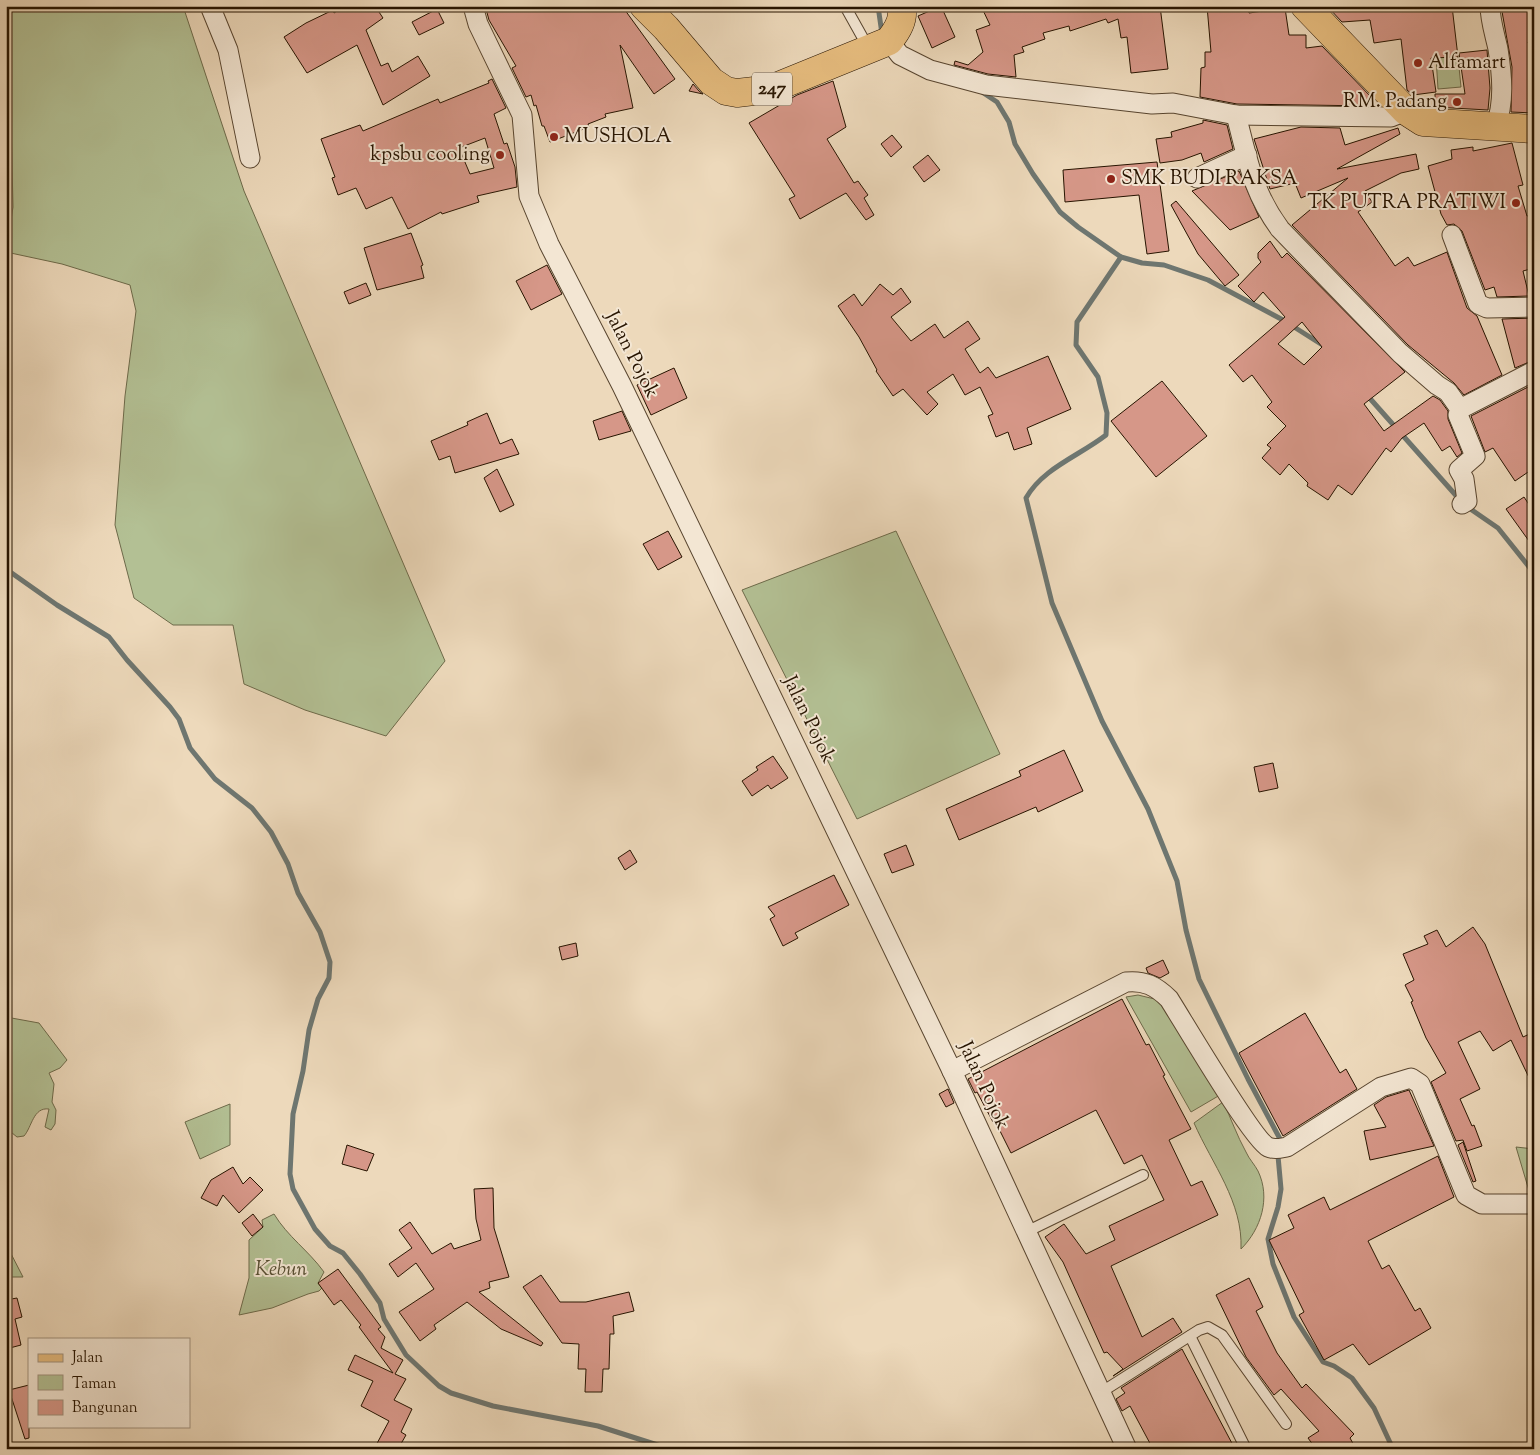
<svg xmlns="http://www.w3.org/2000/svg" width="1540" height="1455" viewBox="0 0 1540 1455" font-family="'Sorts Mill Goudy',serif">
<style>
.green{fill:#b3c094;stroke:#6d6a4a}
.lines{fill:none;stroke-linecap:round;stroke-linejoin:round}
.stream{stroke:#6e7670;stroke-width:5}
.building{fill:#d69788;stroke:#271400;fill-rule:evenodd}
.lane-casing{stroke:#58452f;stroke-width:12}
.street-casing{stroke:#58452f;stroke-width:21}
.primary-casing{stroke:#271400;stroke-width:29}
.lane{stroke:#f3e6d3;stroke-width:10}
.street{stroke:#f3e6d3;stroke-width:19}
.primary{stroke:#e6bc7e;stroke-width:28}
.poi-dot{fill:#8f2418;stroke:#f3e6d3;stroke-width:2}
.labels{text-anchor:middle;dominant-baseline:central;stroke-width:4;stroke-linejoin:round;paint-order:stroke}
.shield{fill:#f3e6d3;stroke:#64533f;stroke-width:1}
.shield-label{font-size:19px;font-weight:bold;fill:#271400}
.poi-label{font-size:20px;fill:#271400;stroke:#f3e6d3;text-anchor:start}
.street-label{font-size:20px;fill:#271400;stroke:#f3e6d3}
.park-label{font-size:20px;font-style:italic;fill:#585034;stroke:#f3e6d3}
</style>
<rect width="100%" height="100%" fill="#edd9bb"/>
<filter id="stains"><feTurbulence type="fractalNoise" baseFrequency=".004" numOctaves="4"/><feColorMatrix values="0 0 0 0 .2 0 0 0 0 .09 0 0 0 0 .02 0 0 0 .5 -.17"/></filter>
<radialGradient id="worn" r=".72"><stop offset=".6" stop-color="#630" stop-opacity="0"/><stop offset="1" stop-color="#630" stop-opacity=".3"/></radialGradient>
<g class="green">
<path d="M6 6H183L244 191 445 661 386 736 305 710 244 684 233 625H173L134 598 115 525 125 396 136 311 130 285 62 264 6 252 13 207 11 121 6 107Z"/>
<path d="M1436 57H1458L1461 87 1438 89Z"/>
<path d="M896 531 1000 754 857 819 742 590Z"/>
<path d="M1138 995 1167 1002 1220 1095 1191 1112 1126 997Z"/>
<path d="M6 1017 39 1023 67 1060 60 1068 49 1073 54 1084 52 1102 56 1110 55 1124 51 1130 45 1127 49 1109C33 1107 32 1127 24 1136L17 1137 6 1128Z"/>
<path d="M1223 1102C1231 1118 1237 1136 1246 1152 1249 1159 1255 1165 1258 1171 1271 1198 1261 1229 1241 1249 1243 1202 1212 1164 1194 1123Z"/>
<path d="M230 1104V1145L200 1159 185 1122Z"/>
<path d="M1516 1147 1534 1149V1192L1530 1194Z"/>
<path d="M274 1214C288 1237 308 1250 324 1272L318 1283 322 1288 319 1291 308 1294 272 1308 239 1315 249 1278V1240L263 1227 262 1220Z"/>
<path d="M6 1244 23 1277H6Z"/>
</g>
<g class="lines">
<g class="stream">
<path d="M878 6 882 34"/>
<path d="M982 92 997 102 1009 122 1015 144 1033 174 1060 212 1078 227 1121 257 1142 263 1164 265 1208 280 1283 320 1324 346"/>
<path d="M1121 257 1077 322 1076 345 1098 377 1107 413 1106 435C1079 456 1043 468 1026 498L1052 603 1102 721 1148 809 1177 881 1186 930 1199 979 1248 1079 1280 1139 1278 1156 1281 1189 1278 1207 1268 1239 1273 1264 1294 1317 1323 1362 1334 1366 1352 1378 1374 1408 1393 1449"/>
<path d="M1366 394 1460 500"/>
<path d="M1466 506 1498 528 1534 573"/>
<path d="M6 569 57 605 109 637 127 660 170 707 179 719 190 748 215 779 252 808 271 832 288 864 298 893 320 932 330 962 329 978 318 999 309 1030 303 1071 293 1114 290 1174 293 1189 315 1229 330 1246 343 1253 360 1274 380 1303 384 1319 406 1355 439 1386 451 1393 493 1406 598 1426 670 1449"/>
</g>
</g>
<g class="building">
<path d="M345 6H375L383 18 366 30 381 66 388 63 392 72 418 56 430 76 383 105 357 45 307 73 284 37 306 23 333 10 334 13Z"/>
<path d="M500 6H622L675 79 654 94 620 45 633 108 605 114 606 117 588 124 589 127 550 142 544 126H542L536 105 534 106 531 95 526 97 512 68 516 66 489 20 486 9Z"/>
<path d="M941 6 955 37 932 48 918 16Z"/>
<path d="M981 6H1160L1168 69 1131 73 1127 37 1121 38 1118 19 1108 23 1106 19 1070 31 1069 26 1043 33 1045 39 1022 47 1024 52 1014 55 1016 77 988 74 954 65 955 61 968 65 983 52 976 30 990 25Z"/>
<path d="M1207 6H1233L1234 11 1248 8 1249 13 1285 8 1289 35H1306V48L1322 46 1372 98V106L1237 104 1200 97 1201 68 1205 67V52H1211Z"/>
<path d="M1327 6H1452L1458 57 1431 58 1436 92 1413 95 1407 90 1401 39 1374 43 1370 20 1342 22Z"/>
<path d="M1501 6H1533L1534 24 1528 43 1534 44V71H1532L1534 113 1511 112 1512 67Z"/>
<path d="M437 9 444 23 419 35 412 22Z"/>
<path d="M1487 50 1490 88 1488 110 1435 107V94H1465L1459 53Z"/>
<path d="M492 79 506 108 494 114 504 144 507 143 515 167 517 187 477 196 479 202 442 214 441 212 408 229 392 197 366 209 356 188 338 195 332 178 335 177 321 139 360 125 363 131 438 99 440 103 489 83 488 81ZM485 138 494 168 470 174 459 148Z"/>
<path d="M833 81 846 127 827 139 854 183 858 181 868 195 864 198 874 215 866 220 846 193 800 219 789 199 795 196 749 123 797 95Z"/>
<path d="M693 84 699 91 703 94 689 91Z"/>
<path d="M1203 120 1227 125 1233 149 1204 162 1201 153 1182 160 1160 163 1156 139 1172 137 1171 132 1203 123Z"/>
<path d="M1301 127 1340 128 1345 145 1398 128 1400 134 1337 169 1416 154 1419 169 1401 173 1365 191 1372 202 1358 212 1395 266 1408 257 1414 266 1447 252 1467 308 1477 316 1502 375 1464 395 1454 383 1408 345 1292 225 1348 178 1301 198 1295 183 1270 189 1254 139Z"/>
<path d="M892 135 902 147 891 157 881 144Z"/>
<path d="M1512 143 1523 185 1518 186 1527 216 1534 215V268L1523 271 1529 296 1497 297 1494 287 1485 290 1462 231 1454 224 1447 225 1441 214 1428 166 1452 159 1451 150 1473 147V151Z"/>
<path d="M928 155 940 170 924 182 913 167Z"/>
<path d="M1157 162 1169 251 1147 254 1139 195 1065 202 1063 170Z"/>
<path d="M1239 171 1259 217 1230 230 1192 191Z"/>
<path d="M1176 201 1239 275 1225 286 1198 254 1171 205Z"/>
<path d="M411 233 423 265 421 266 424 278 377 290 364 248Z"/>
<path d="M1270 241 1282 258 1287 253 1405 372 1364 404 1384 431 1433 396 1440 400 1448 411V419L1462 453 1457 457 1450 446 1442 451 1424 423 1402 438 1391 452 1386 448 1352 495 1338 485 1328 500 1307 486 1308 483 1289 464 1280 475 1262 458 1271 448 1267 445 1286 426 1267 407 1272 402 1252 375 1243 382 1229 365 1285 317 1263 292 1254 302 1238 286 1261 262 1258 258V253ZM1302 322 1322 347 1304 365 1278 344Z"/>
<path d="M547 265 562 294 531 310 516 281Z"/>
<path d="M366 283 371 295 349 304 344 292Z"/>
<path d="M880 284 893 295 901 288 911 302 891 317 911 341 935 324 944 338 968 321 980 339 965 349 980 373 988 367 996 378 1048 356 1071 409 1027 428 1032 444 1014 450 1008 432 996 437 988 416 993 414 980 387 965 395 953 374 927 392 938 404 927 415 903 389 893 396 876 371 877 370 859 337 838 306 854 294 862 306Z"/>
<path d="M1534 318V360L1515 368 1502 319Z"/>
<path d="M674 368 687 398 651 415 637 385Z"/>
<path d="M1162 381 1207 436 1156 477 1111 421Z"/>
<path d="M1534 384V468L1515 481 1493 448 1485 452 1471 416Z"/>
<path d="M622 411 631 431 599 440 593 421Z"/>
<path d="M487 413 500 444 512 439 519 454 455 473 450 456 439 460 431 441 468 425 467 422Z"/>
<path d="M497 469 514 505 500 512 484 478Z"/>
<path d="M1524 497 1534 512V548L1506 509Z"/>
<path d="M668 531 682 557 658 570 643 544Z"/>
<path d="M1064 750 1083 791 1038 812 1036 807 959 840 946 809 1021 776 1019 771Z"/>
<path d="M773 756 788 778 771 789 768 785 752 796 742 781 758 770 756 767Z"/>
<path d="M1273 763 1278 788 1259 792 1254 767Z"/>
<path d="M906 845 914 865 892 873 884 854Z"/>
<path d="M630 850 637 862 625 870 618 858Z"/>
<path d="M834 875 849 905 795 933 798 938 783 946 770 919 775 916 768 907Z"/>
<path d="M1473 927 1485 944 1523 1037 1534 1032V1088L1511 1040 1493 1051 1480 1031 1458 1042 1480 1089 1460 1099 1472 1126 1474 1125 1482 1146 1467 1151 1463 1140 1456 1141 1431 1082 1446 1073 1426 1038 1411 1002 1413 1001 1405 985 1414 980 1403 954 1428 944 1424 936 1437 930 1446 947Z"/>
<path d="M576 943 578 956 562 960 559 947Z"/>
<path d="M1163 960 1169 973 1160 978 1148 973 1146 968Z"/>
<path d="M1122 999 1146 1045 1149 1044 1165 1075 1163 1076 1191 1129 1169 1140 1191 1186 1202 1181 1218 1215 1111 1266 1142 1337 1173 1318 1182 1332 1113 1376 1123 1369 1107 1352 1104 1353 1063 1262 1045 1237 1064 1224 1086 1254 1115 1240 1109 1226 1164 1200 1142 1155 1124 1164 1096 1110 1011 1153 995 1121 993 1122 977 1092 975 1093 968 1079Z"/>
<path d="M1305 1013 1340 1073 1346 1069 1357 1089 1283 1136 1239 1053Z"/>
<path d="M948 1089 954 1103 946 1107 939 1094Z"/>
<path d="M1409 1090 1434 1146 1370 1160 1364 1131 1386 1127 1374 1105 1386 1097Z"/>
<path d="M1463 1142 1476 1181 1473 1182 1458 1145Z"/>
<path d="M347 1145 374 1154 367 1171 342 1164Z"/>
<path d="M1438 1156 1454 1197 1368 1241 1382 1269 1389 1265 1415 1311 1420 1308 1431 1328 1369 1365 1353 1344 1324 1360 1299 1315 1304 1312 1269 1240 1294 1228 1288 1215 1324 1197 1330 1210Z"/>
<path d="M233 1167 243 1184 250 1177 263 1190 239 1213 223 1195 217 1206 201 1198 211 1180Z"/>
<path d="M493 1188 494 1228 509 1277 489 1282 490 1288 479 1292 543 1343 541 1346 501 1329 467 1302 434 1325 436 1329 420 1341 399 1312 434 1289 416 1263 398 1277 389 1264 412 1248 399 1230 410 1222 432 1254 451 1243 454 1249 481 1240 476 1219 474 1189Z"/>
<path d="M253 1214 263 1227 252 1236 242 1223Z"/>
<path d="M338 1269 381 1327 378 1329 385 1337 381 1348 403 1360 395 1374 406 1379 394 1400 412 1409 401 1432 406 1435 398 1449H374L389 1421 361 1406 373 1381 348 1370 355 1355 393 1373 359 1327 361 1325 341 1300 334 1305 318 1283Z"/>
<path d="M541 1275 560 1302H586L629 1292 634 1311 613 1316 614 1334H610L609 1369H603L602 1392H585L586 1369H578L579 1344 562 1343 523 1287Z"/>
<path d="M1249 1278 1263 1307 1256 1311 1277 1353 1302 1388 1306 1384 1354 1434 1350 1438 1356 1449H1316L1308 1438 1319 1431 1281 1389 1274 1395 1246 1357 1216 1295Z"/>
<path d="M17 1298 22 1317 15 1319 21 1345 6 1349V1300Z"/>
<path d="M1182 1349 1235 1449H1153L1130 1406 1122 1411 1116 1399 1125 1393 1121 1388Z"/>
<path d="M29 1385V1438L25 1439 9 1390Z"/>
</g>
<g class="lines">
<g class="lane-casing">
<g id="lane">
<path d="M845 6 869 49"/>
<path d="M1026 1232 1143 1175"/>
<path d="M1190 1336 1246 1449"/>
<path d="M1100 1393 1199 1330 1208 1327 1222 1335 1286 1424"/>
</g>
</g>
<g class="street-casing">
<g id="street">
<path d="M210 6 228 50 250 158"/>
<path d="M473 6 478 24 522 115 529 196 549 244 622 386 952 1071 1127 1449"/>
<path d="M1490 6C1490 20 1495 35 1498 49 1502 74 1505 103 1495 127"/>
<path d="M889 41 900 55 930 70 986 85 1152 104 1173 103 1236 115 1391 117 1406 111"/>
<path d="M1236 115C1248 160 1252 191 1280 229L1400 353 1437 385 1448 392 1460 409 1458 415 1475 456 1459 470 1464 479 1467 501 1462 504"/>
<path d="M1197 178 1247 155"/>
<path d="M1452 235 1478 304 1487 308 1534 307"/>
<path d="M1460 409 1534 371"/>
<path d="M952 1071 1126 982C1144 980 1156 986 1169 999 1183 1021 1253 1140 1268 1147 1274 1150 1281 1148 1287 1147L1381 1087 1411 1078 1420 1084 1466 1195 1482 1204H1534"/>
</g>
</g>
<g class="primary-casing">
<g id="primary">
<path d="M644 6 666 28 711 81 726 91 737 93 771 89 889 41C897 31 905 19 901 6"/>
<path d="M1305 6 1406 111 1423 122 1534 129"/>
</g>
</g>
<use href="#lane" class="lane"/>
<use href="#street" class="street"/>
<use href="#primary" class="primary"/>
</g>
<g class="poi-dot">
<circle cx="1418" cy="63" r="5"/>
<circle cx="1457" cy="102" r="5"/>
<circle cx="554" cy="137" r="5"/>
<circle cx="500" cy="155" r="5"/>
<circle cx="1111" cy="179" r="5"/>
<circle cx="1516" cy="203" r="5"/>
</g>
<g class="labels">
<rect class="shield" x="752" y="72.5" width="40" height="33" rx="4"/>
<g class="shield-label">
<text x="772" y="89">247</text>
</g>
<g class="poi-label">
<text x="1428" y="63">Alfamart</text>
<text x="1447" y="102" text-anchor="end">RM. Padang</text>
<text x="564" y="137">MUSHOLA</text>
<text x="490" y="155" text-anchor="end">kpsbu cooling</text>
<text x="1121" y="179">SMK BUDI RAKSA</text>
<text x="1506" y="203" text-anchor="end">TK PUTRA PRATIWI</text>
</g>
<g class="street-label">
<text transform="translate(631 355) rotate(63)">Jalan Pojok</text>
<text transform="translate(808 720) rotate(64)">Jalan Pojok</text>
<text transform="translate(983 1086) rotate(65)">Jalan Pojok</text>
</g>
<g class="park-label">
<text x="281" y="1270">Kebun</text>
</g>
</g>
<rect width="1540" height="1455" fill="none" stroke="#edd9bb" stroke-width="25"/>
<rect x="8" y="8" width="1525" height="1440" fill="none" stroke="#271400" stroke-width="2.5"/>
<rect x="12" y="12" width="1515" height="1430" fill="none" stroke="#271400"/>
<rect x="28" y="1338" width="162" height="90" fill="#f3e6d3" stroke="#a1927f"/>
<rect x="38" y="1354" width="25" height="8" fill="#e6bc7e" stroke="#a1927f"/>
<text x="72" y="1362" font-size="15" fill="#271400">Jalan</text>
<rect x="38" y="1375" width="25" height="15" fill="#b3c094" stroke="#a1927f"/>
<text x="72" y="1388" font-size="15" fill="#271400">Taman</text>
<rect x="38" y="1400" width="25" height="15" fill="#d69788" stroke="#a1927f"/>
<text x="72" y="1412" font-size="15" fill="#271400">Bangunan</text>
<rect width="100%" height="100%" filter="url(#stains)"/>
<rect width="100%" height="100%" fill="url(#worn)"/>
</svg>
